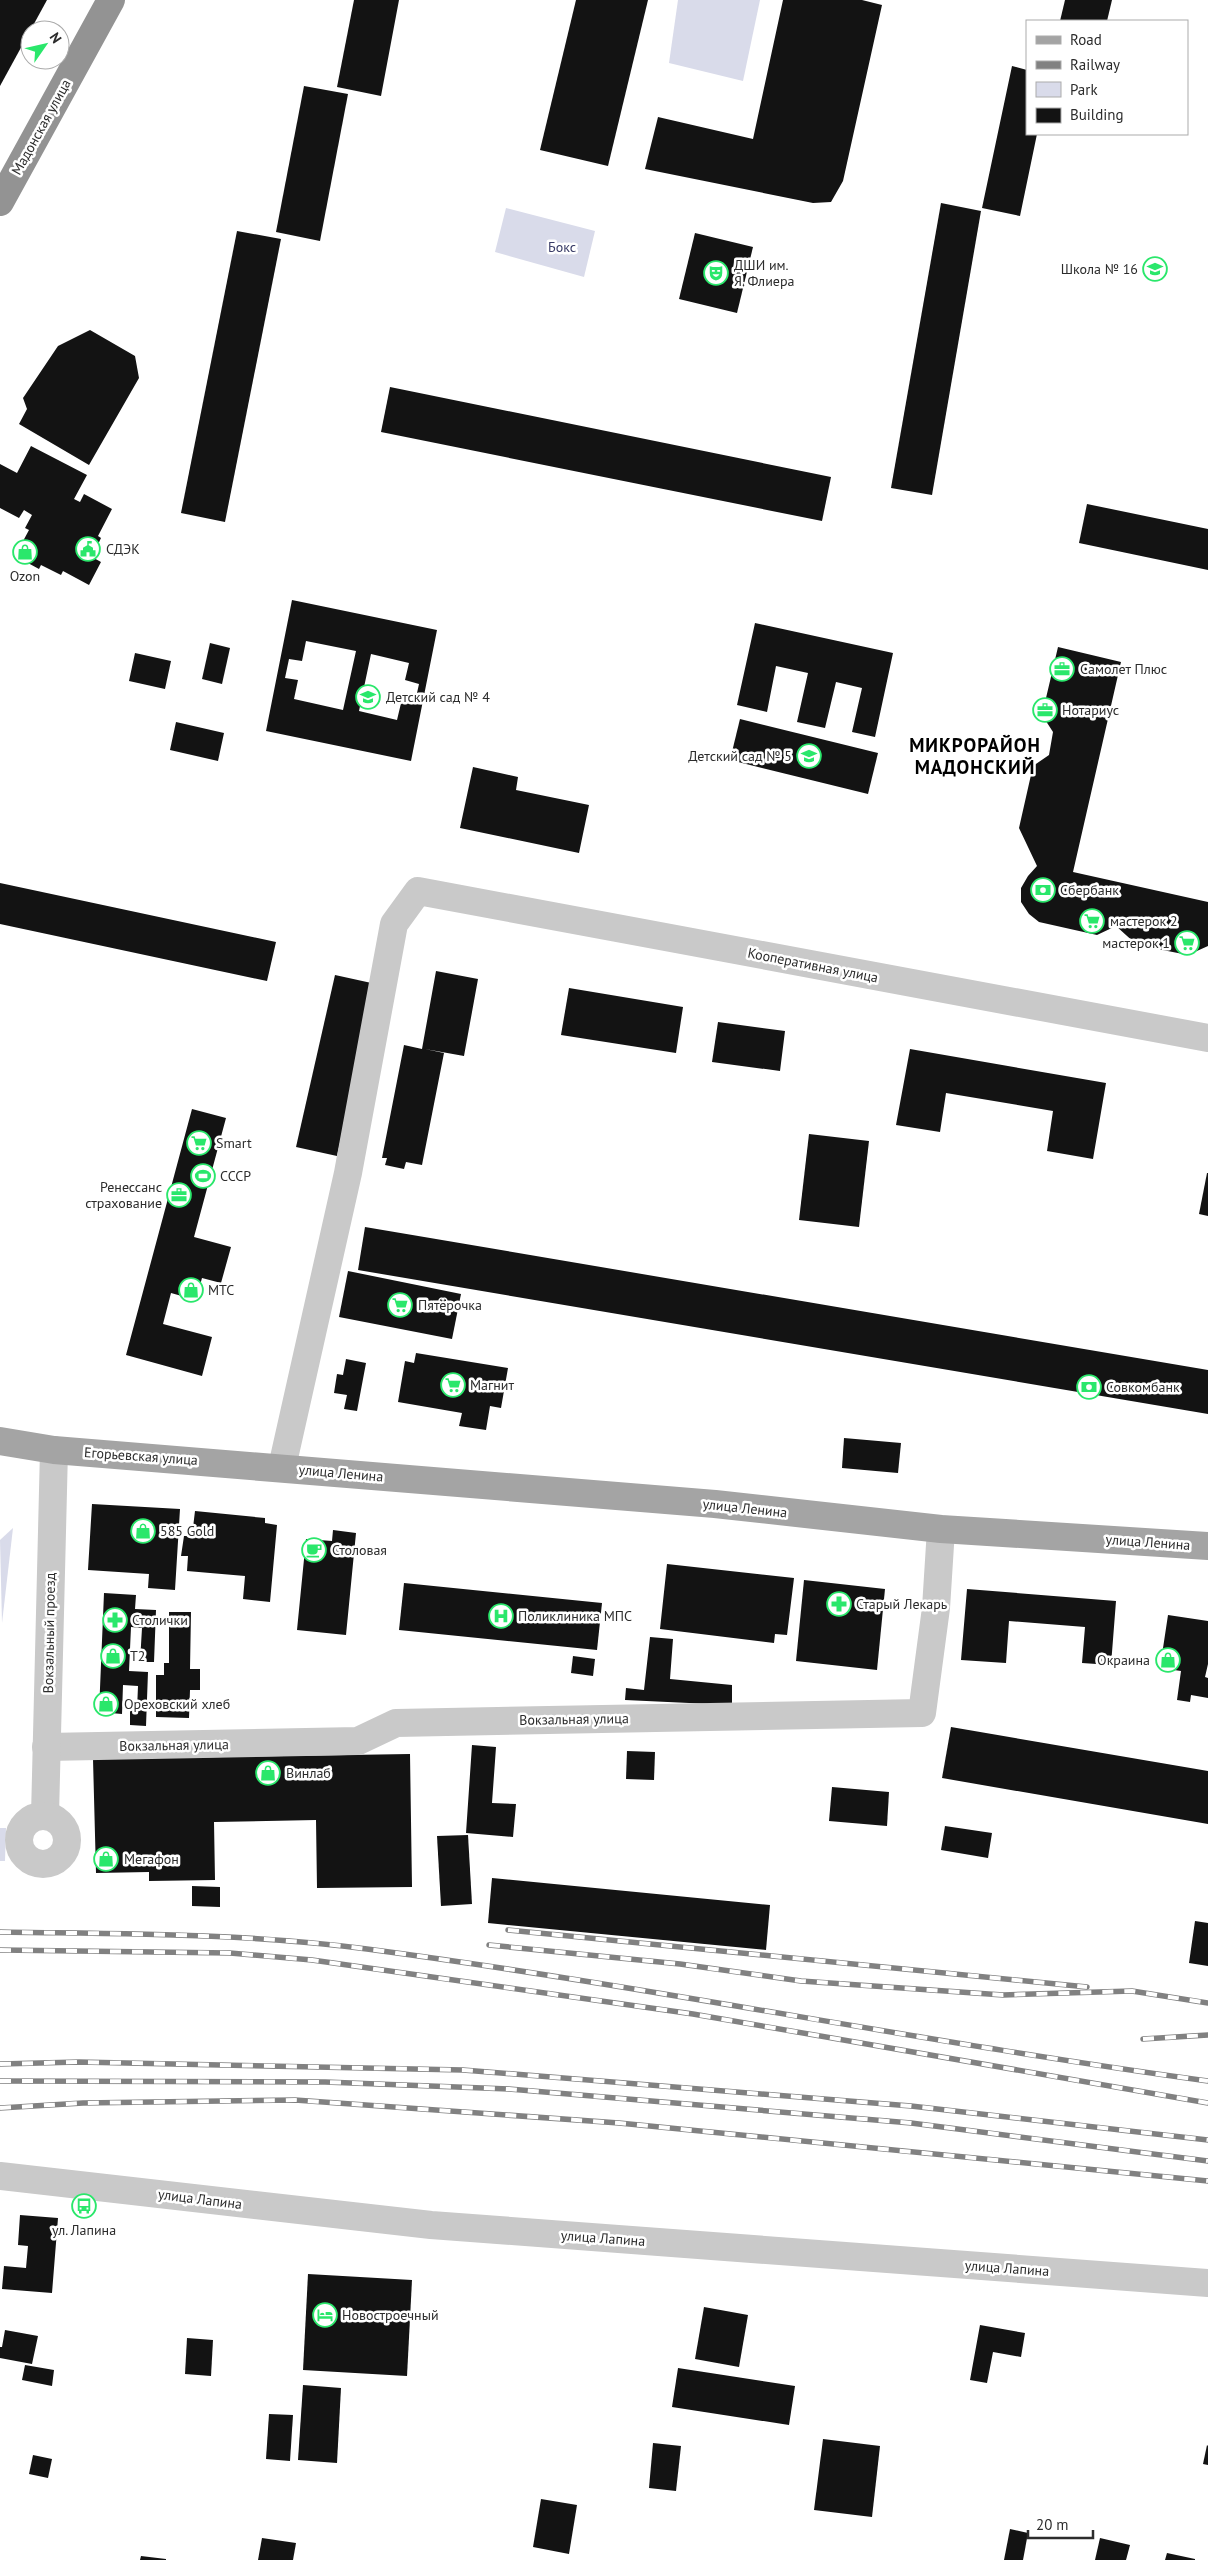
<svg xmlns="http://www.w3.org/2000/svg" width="1208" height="2560" viewBox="0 0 1208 2560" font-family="'PT Sans',sans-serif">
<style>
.green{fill:#d9dbea}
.building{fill:#131313;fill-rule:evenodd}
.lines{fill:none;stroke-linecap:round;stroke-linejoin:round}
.minor{stroke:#c9c9c9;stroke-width:28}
.major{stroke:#a4a4a4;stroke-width:28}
.highway{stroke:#939393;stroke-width:28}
.rail-casing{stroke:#818181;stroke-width:5.5}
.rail{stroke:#fff;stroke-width:4;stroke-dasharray:11;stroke-linecap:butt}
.labels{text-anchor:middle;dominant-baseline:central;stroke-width:5;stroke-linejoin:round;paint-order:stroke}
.street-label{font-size:14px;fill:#2c2c2c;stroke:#fff}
.park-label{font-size:14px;fill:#393c67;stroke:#fff}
.poi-label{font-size:14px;fill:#2c2c2c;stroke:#fff;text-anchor:start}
.district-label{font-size:19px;font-weight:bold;letter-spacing:1px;fill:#000;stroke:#fff}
</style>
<rect width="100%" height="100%" fill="#fff"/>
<g class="green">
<path d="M678 0H760L743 81 669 63Z"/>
<path d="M506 208 595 231 584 277 495 252Z"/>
<path d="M13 1528 2 1623 0 1540Z"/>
<path d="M0 1828H6L5 1861H0Z"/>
</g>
<g class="building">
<path d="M0 0H47L0 86Z"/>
<path d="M354 0H399L381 96 337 87Z"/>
<path d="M576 0H648L608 166 540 150Z"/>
<path d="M783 0H862L882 5 843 181 831 202 813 203 645 169 658 117 753 139Z"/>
<path d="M1065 0H1112L1107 21H1060Z"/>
<path d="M1012 66 1027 70V134H1037L1020 216 982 208Z"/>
<path d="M304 86 348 94 320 241 276 232Z"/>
<path d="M941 203 981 211 932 495 891 488Z"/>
<path d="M237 231 281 239 225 522 181 513Z"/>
<path d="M695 233 753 247 737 313 679 299Z"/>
<path d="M90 330 135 356 139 378 89 465 19 424 27 409 23 398 58 346Z"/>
<path d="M390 387 831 477 822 521 381 432Z"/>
<path d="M31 446 87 475 74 499 80 502 84 494 112 509 98 536 101 538 92 557 101 562 89 585 63 571 61 575 41 565 39 569 15 556 29 530 25 528 32 515 24 510 19 518 0 508V464L17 473Z"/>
<path d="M1087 504 1208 529V570L1079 543Z"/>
<path d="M292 600 437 630 411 761 266 731ZM306 641 356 651 343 710 294 699 298 680 285 678 289 659 302 661ZM371 654 409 663 405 680 419 684 415 702 402 699 397 720 359 711Z"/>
<path d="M755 623 893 653 875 737 852 732 862 688 836 682 825 728 797 722 808 673 776 666 767 712 737 705Z"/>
<path d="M210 643 230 648 222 684 202 679Z"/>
<path d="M1058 647 1121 662 1073 872 1208 902V946L1188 955 1137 945 1116 926 1097 935 1039 922 1029 914 1021 902V888L1028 876 1037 866 1019 828 1033 766 1049 755 1053 732 1042 715Z"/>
<path d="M135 653 171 661 165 689 129 681Z"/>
<path d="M740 719 878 753 868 794 730 760Z"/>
<path d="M176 722 224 733 218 761 170 750Z"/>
<path d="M473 767 518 777 516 790 589 805 579 853 460 828Z"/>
<path d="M0 883 276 942 267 981 0 924Z"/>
<path d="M436 971 478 979 464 1056 425 1049 444 1053 422 1165 406 1162 404 1169 385 1165 387 1158H382L404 1045 422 1049Z"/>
<path d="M335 975 376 984 337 1156 296 1147Z"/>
<path d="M569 988 683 1007 676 1053 561 1035Z"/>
<path d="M718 1022 785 1031 780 1071 712 1062Z"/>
<path d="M910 1049 1106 1083 1093 1159 1047 1151 1053 1111 946 1093 940 1132 896 1125Z"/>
<path d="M192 1109 226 1118 194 1237 231 1247 221 1283 202 1278 196 1300 171 1293 163 1324 212 1337 202 1376 126 1355Z"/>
<path d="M809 1134 869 1141 859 1227 799 1220Z"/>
<path d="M1207 1173H1208V1216L1199 1214Z"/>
<path d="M365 1227 1208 1370V1414L358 1270Z"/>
<path d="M348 1271 461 1294 452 1339 339 1317Z"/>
<path d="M416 1353 508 1368 501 1408 490 1406 486 1430 459 1426 462 1413 398 1402 405 1361 414 1363Z"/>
<path d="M346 1359 366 1363 357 1411 344 1409 347 1395 334 1393 337 1374 343 1375Z"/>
<path d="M844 1438 901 1443 898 1473 842 1468Z"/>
<path d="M92 1504 180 1509 175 1590 148 1588 149 1574 88 1570Z"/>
<path d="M195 1511 265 1518V1523L277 1525 270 1602 243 1599 245 1576 187 1571 188 1556H181L184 1536H192Z"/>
<path d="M333 1530 356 1533 346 1635 297 1630 306 1539 332 1541Z"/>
<path d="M667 1564 794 1578 787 1635 775 1634 774 1643 660 1629Z"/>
<path d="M804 1580 885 1589 877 1670 796 1661Z"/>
<path d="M404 1583 602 1603 597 1650 399 1630Z"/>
<path d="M967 1589 1116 1601 1111 1665 1082 1663 1085 1627 1009 1621 1006 1663 961 1660Z"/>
<path d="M104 1593 136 1595 135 1609 156 1610 154 1662H140L142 1628 131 1627 129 1671 148 1672 146 1726 130 1725V1710H137L138 1686 123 1685 122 1714 99 1712Z"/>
<path d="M169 1612H191L190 1669H200V1690H190L189 1718 156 1717V1675H164V1663H169Z"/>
<path d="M1168 1615 1208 1621V1664L1205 1677 1208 1678V1698L1191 1695 1190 1702 1177 1700 1181 1671 1160 1668Z"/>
<path d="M650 1637 673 1639 670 1679 732 1685V1705L625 1700 626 1688 644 1690Z"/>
<path d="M573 1656 595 1659 593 1676 571 1673Z"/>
<path d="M951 1727 1208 1771V1824L942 1778Z"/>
<path d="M472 1745 496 1747 492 1803 516 1804 513 1837 466 1833Z"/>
<path d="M627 1751 655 1752 654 1780 626 1779Z"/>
<path d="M410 1754 412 1887 317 1888 316 1820 214 1822 215 1880 149 1881V1872L96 1873 93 1759Z"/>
<path d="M832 1787 889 1792 887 1826 829 1821Z"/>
<path d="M945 1826 992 1833 988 1858 941 1850Z"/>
<path d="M468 1835 472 1904 441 1906 437 1836Z"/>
<path d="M492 1878 770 1905 766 1950 488 1923Z"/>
<path d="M192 1886 220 1887V1907L192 1906Z"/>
<path d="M1195 1921 1208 1923V1966L1189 1963Z"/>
<path d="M20 2215 58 2218 52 2293 2 2289 4 2266 26 2268 28 2246 18 2245Z"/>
<path d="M308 2274 412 2280 407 2376 303 2370Z"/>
<path d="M704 2307 748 2315 739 2367 695 2359Z"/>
<path d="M980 2325 1025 2333 1021 2357 993 2352 987 2383 970 2380Z"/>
<path d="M5 2330 38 2336 32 2364 0 2358V2347H2Z"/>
<path d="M187 2338 213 2340 211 2376 185 2374Z"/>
<path d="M25 2365 54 2370 52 2386 22 2380Z"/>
<path d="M678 2368 795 2386 789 2425 672 2407Z"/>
<path d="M303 2385 341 2388 337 2463 298 2460Z"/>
<path d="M269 2414 293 2415 290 2461 266 2459Z"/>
<path d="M823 2439 880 2446 872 2517 814 2510Z"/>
<path d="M653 2443 681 2446 676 2491 649 2488Z"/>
<path d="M1207 2445 1208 2446V2465L1203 2464Z"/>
<path d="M33 2455 52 2459 48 2478 29 2474Z"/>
<path d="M541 2499 577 2505 569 2554 533 2547Z"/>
<path d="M1010 2529 1028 2533 1023 2560H1004Z"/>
<path d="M262 2538 296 2543 293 2560H258Z"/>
<path d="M1100 2538 1130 2545 1126 2560H1095Z"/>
<path d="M1167 2553 1195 2559V2560H1165Z"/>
<path d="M141 2556 166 2559V2560H140Z"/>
</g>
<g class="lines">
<g class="minor">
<path d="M282 1467 348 1173 394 924 418 891 1208 1038"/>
<path d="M46 1747 358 1741 396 1723 922 1713 936 1608 941 1529"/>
<path d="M45 1816 54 1450"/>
<circle cx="43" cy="1840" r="24"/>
<path d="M0 2176 431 2225 1208 2283"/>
</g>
<path class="major" d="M0 1441 54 1450 715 1504 941 1529 1208 1546"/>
<path class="highway" d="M0 202 111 0"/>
<g class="rail-casing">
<g id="rail">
<path d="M508 1930 1087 1987"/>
<path d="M0 1932C122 1934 245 1933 367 1949 648 1986 927 2043 1208 2081"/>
<path d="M489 1945 680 1964 801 1981 1003 1995 1132 1991 1208 2003"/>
<path d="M0 1950 230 1953 312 1960 693 2014 1208 2103"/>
<path d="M1143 2039 1208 2035"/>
<path d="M0 2064 79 2062 463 2070 911 2106 1208 2140"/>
<path d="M0 2081 325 2082 509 2089 911 2123 1208 2161"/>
<path d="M0 2108 83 2103 295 2100 619 2123 1208 2181"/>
</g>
</g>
<use href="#rail" class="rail"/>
</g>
<defs>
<g id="school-ring" transform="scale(1.25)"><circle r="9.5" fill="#fff" stroke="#2ae76b" stroke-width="1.5"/><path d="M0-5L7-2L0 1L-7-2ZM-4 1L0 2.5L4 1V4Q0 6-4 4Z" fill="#2ae76b"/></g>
<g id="theatre-ring" transform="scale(1.25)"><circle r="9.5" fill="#fff" stroke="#2ae76b" stroke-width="1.5"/><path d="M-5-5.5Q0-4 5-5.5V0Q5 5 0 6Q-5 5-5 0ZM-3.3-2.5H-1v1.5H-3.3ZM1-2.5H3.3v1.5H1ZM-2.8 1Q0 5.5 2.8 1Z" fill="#2ae76b"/></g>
<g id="civic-ring" transform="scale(1.25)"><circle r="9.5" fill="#fff" stroke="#2ae76b" stroke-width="1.5"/><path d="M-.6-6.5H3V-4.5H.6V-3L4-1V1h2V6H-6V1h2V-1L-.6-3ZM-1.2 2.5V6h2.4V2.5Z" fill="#2ae76b"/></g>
<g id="shop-ring" transform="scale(1.25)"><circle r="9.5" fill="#fff" stroke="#2ae76b" stroke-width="1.5"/><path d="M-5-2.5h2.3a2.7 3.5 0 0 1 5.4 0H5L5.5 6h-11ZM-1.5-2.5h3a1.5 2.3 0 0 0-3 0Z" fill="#2ae76b"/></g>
<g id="office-ring" transform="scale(1.25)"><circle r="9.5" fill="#fff" stroke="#2ae76b" stroke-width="1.5"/><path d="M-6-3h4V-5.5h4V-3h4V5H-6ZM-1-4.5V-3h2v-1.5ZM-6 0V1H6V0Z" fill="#2ae76b"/></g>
<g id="bank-ring" transform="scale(1.25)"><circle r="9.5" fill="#fff" stroke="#2ae76b" stroke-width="1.5"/><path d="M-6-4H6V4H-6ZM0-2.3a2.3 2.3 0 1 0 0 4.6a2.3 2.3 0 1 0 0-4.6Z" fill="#2ae76b"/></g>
<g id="supermarket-ring" transform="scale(1.25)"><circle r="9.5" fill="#fff" stroke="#2ae76b" stroke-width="1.5"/><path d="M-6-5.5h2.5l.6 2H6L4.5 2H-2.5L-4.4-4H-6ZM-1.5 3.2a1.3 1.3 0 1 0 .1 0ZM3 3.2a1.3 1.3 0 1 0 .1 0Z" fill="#2ae76b"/></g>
<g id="stadium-ring" transform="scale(1.25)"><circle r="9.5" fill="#fff" stroke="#2ae76b" stroke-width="1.5"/><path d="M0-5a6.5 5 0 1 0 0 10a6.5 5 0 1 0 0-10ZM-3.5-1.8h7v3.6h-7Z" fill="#2ae76b"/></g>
<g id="cafe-ring" transform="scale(1.25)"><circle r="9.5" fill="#fff" stroke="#2ae76b" stroke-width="1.5"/><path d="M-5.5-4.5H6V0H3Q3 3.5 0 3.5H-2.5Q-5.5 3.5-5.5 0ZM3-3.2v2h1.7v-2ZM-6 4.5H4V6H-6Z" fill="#2ae76b"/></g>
<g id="pharmacy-ring" transform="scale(1.25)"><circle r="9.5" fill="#fff" stroke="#2ae76b" stroke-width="1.5"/><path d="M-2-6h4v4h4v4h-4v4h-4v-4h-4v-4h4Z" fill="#2ae76b"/></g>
<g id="hospital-ring" transform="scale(1.25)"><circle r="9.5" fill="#fff" stroke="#2ae76b" stroke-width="1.5"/><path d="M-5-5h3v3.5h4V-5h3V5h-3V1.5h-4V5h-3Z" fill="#2ae76b"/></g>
<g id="bus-ring" transform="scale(1.25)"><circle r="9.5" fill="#fff" stroke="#2ae76b" stroke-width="1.5"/><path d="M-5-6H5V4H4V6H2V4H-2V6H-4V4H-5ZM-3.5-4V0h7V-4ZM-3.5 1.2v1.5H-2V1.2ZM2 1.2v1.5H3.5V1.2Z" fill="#2ae76b"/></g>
<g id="hotel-ring" transform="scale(1.25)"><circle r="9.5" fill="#fff" stroke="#2ae76b" stroke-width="1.5"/><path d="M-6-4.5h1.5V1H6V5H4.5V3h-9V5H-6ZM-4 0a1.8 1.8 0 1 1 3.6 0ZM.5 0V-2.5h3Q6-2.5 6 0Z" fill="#2ae76b"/></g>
</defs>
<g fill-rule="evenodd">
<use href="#school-ring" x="1155" y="269"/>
<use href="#theatre-ring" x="716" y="273"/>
<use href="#civic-ring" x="88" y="549"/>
<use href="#shop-ring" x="25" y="552"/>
<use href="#office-ring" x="1062" y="669"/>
<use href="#school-ring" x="368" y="697"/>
<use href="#office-ring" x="1045" y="710"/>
<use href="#school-ring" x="809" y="756"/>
<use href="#bank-ring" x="1043" y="890"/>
<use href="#supermarket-ring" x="1092" y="921"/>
<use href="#supermarket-ring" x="1187" y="943"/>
<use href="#supermarket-ring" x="199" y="1143"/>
<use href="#stadium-ring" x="203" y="1176"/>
<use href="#office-ring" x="179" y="1195"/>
<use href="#shop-ring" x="191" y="1290"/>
<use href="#supermarket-ring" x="400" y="1305"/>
<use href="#supermarket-ring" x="453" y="1385"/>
<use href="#bank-ring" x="1089" y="1387"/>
<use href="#shop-ring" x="143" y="1531"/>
<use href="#cafe-ring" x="314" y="1550"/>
<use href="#pharmacy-ring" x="839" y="1604"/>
<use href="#hospital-ring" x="501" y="1616"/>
<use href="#pharmacy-ring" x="115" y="1620"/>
<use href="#shop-ring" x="113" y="1656"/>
<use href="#shop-ring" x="1168" y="1660"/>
<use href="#shop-ring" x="106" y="1704"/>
<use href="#shop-ring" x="268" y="1773"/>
<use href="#shop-ring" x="106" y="1859"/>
<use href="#bus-ring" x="84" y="2206"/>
<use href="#hotel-ring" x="325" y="2315"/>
</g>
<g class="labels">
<g class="street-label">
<text transform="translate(41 127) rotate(-61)">Мадонская улица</text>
<text transform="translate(813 965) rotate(11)">Кооперативная улица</text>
<text transform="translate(141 1456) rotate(4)">Егорьевская улица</text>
<text transform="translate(341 1473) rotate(5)">улица Ленина</text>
<text transform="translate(745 1508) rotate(6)">улица Ленина</text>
<text transform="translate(1148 1542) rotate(4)">улица Ленина</text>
<text transform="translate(49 1633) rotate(-89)">Вокзальный проезд</text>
<text transform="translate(574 1719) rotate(-1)">Вокзальная улица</text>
<text transform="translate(174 1745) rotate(-1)">Вокзальная улица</text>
<text transform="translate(200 2199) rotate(7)">улица Лапина</text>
<text transform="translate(603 2238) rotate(4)">улица Лапина</text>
<text transform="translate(1007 2268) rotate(4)">улица Лапина</text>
</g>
<g class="park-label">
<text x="562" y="247">Бокс</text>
</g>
<g class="poi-label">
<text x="734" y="265">ДШИ им.<tspan x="734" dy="16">Я. Флиера</tspan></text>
<text x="1138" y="269" text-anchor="end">Школа № 16</text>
<text x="106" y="549">СДЭК</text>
<text x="25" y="576" text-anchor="middle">Ozon</text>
<text x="1080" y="669">Самолет Плюс</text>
<text x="386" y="697">Детский сад № 4</text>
<text x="1062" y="710">Нотариус</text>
<text x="792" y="756" text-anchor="end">Детский сад № 5</text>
<text x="1060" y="890">Сбербанк</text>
<text x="1110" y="921">мастерок 2</text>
<text x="1170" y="943" text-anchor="end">мастерок 1</text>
<text x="216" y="1143">Smart</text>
<text x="220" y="1176">СССР</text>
<text x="162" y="1187" text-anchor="end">Ренессанс<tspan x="162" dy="16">страхование</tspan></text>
<text x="208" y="1290">МТС</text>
<text x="418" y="1305">Пятёрочка</text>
<text x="470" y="1385">Магнит</text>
<text x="1106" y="1387">Совкомбанк</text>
<text x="160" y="1531">585 Gold</text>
<text x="332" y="1550">Столовая</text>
<text x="856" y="1604">Старый Лекарь</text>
<text x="518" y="1616">Поликлиника МПС</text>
<text x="132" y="1620">Столички</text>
<text x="130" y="1656">T2</text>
<text x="1150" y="1660" text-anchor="end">Окраина</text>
<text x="124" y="1704">Ореховский хлеб</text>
<text x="286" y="1773">Винлаб</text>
<text x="124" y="1859">Мегафон</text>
<text x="84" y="2230" text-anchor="middle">ул. Лапина</text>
<text x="342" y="2315">Новостроечный</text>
</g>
<g class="district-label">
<text x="975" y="745">МИКРОРАЙОН<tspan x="975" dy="22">МАДОНСКИЙ</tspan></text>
</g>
</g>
<rect x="1026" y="20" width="162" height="115" fill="#ffffff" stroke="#ababab"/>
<rect x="1036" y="36" width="25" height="8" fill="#a4a4a4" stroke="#ababab"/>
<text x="1070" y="45" font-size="15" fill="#2c2c2c">Road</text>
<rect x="1036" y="61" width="25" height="8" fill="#818181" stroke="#ababab"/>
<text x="1070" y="70" font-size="15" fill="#2c2c2c">Railway</text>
<rect x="1036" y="82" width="25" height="15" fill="#d9dbea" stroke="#ababab"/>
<text x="1070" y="95" font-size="15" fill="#2c2c2c">Park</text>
<rect x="1036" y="108" width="25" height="15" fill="#131313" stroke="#ababab"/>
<text x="1070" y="120" font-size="15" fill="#2c2c2c">Building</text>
<g transform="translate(45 45) rotate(56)"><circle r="24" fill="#ffffff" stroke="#ababab"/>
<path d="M0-4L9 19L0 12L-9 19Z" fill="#2ae76b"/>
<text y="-8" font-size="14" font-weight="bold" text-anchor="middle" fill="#2c2c2c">N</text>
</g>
<path d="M1028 2530v8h65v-8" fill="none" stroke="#2c2c2c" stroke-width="2.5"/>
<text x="1036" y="2530" font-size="15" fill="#2c2c2c" stroke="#ffffff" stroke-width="4" paint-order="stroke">20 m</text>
</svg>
